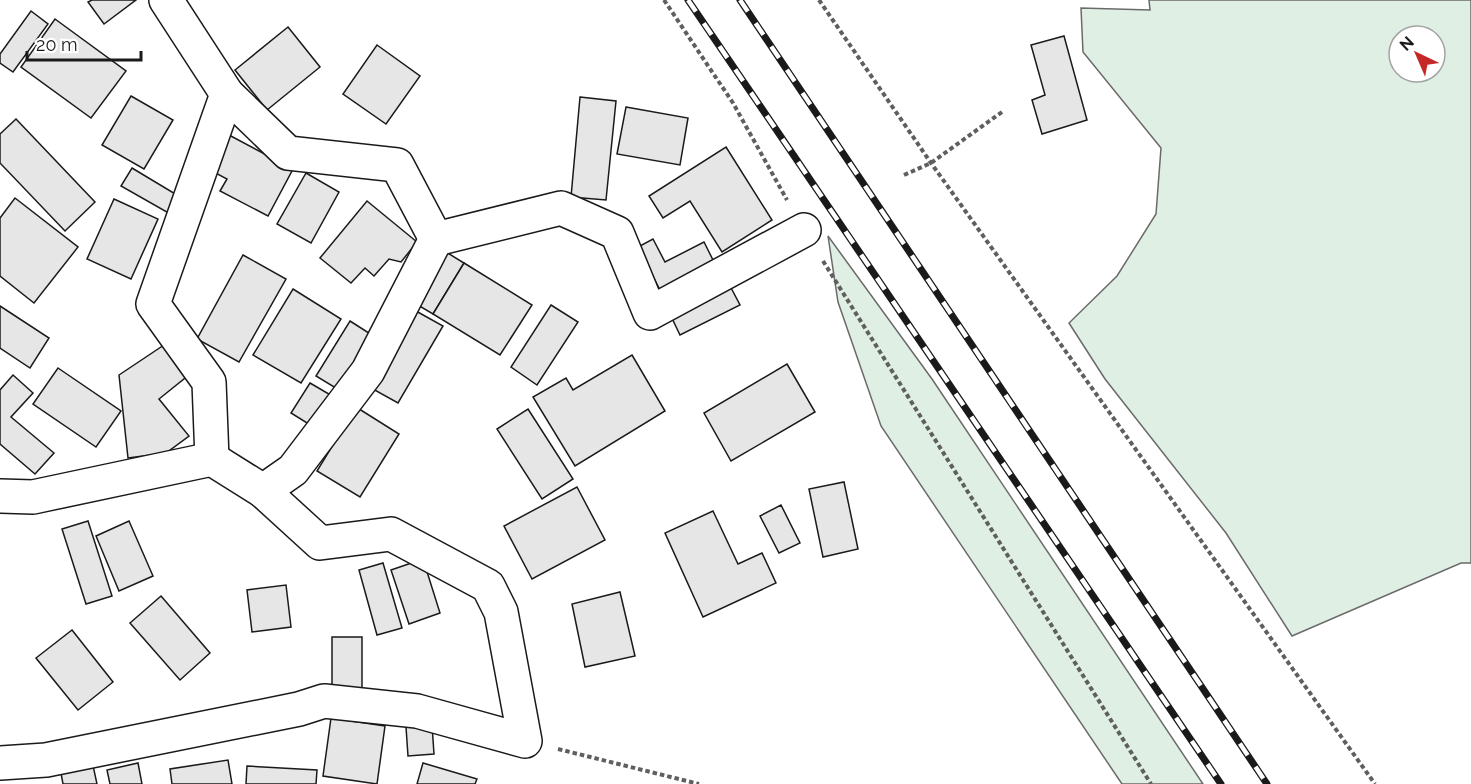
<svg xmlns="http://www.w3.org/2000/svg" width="1471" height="784" viewBox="0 0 1471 784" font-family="Raleway,sans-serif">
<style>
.green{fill:#e0efe3;stroke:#6a6a6a;stroke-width:1.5;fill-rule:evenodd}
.building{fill:#e6e6e6;stroke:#1a1a1a;stroke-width:1.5}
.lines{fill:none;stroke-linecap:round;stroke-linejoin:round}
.minor-casing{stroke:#1a1a1a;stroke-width:36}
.path{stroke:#5f5f5f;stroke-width:4;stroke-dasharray:4.5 3;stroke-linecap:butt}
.minor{stroke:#fff;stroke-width:33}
.rail-casing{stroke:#1a1a1a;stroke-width:7}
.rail{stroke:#fff;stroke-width:4.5;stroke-dasharray:14;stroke-linecap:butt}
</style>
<rect width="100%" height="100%" fill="#fff"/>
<g class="green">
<path d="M1149 0H1471V563H1461L1292 636 1226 533 1105 379 1069 323 1117 276 1156 214 1161 148 1083 52 1081 8 1150 10ZM1399 36H1435V72H1399Z"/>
<path d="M828 236 932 379 1203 784H1122L881 426 838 302Z"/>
</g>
<g class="building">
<path d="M92 0H136L104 24 88 2Z"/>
<path d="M31 11 48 24 13 72 0 63V54Z"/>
<path d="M55 19 126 71 91 118 21 67Z"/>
<path d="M288 27 320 67 267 110 235 70Z"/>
<path d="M1064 36 1087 120 1042 134 1032 100 1045 95 1031 45Z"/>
<path d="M377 45 420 76 386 124 343 94Z"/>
<path d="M131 96 173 120 144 169 102 145Z"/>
<path d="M580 97 616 101 606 200 571 197Z"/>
<path d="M626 107 688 118 680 165 617 154Z"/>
<path d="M16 119 95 202 65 231 0 163V134Z"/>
<path d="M229 135 293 169 268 216 220 191 227 179 210 170Z"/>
<path d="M726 147 772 220 722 252 690 201 663 218 649 196Z"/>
<path d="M132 168 182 198 172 215 121 186Z"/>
<path d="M306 173 339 192 311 243 277 224Z"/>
<path d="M15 198 78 247 34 303 0 276V218Z"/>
<path d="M114 199 158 219 131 279 87 259Z"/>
<path d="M367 201 417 242 401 262 389 259 374 276 365 268 351 283 320 258Z"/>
<path d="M653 239 665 262 704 242 715 264 661 292 638 247Z"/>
<path d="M446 252 464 263 433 314 416 304Z"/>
<path d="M243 255 286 279 239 362 197 339Z"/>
<path d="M464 263 532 305 500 355 433 314Z"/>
<path d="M729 284 740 305 680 335 670 314Z"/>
<path d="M293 289 341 319 301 383 253 355Z"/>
<path d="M551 305 578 322 537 385 511 367Z"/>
<path d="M0 306 49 338 30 368 0 348Z"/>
<path d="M416 311 443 326 398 403 371 388Z"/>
<path d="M350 321 372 335 339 390 316 376Z"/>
<path d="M170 341 190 374 159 399 189 436 166 453 128 458 119 375Z"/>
<path d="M632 355 665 411 575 466 533 397 566 378 573 390Z"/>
<path d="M787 364 815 412 731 461 704 413Z"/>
<path d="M58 368 121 411 96 447 33 404Z"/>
<path d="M13 375 33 393 11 417 54 453 35 474 0 444V390Z"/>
<path d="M310 383 334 397 315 428 291 413Z"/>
<path d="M356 407 399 434 360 497 317 471Z"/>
<path d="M528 409 573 479 542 499 497 429Z"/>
<path d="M844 482 858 549 823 557 809 489Z"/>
<path d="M577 487 605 540 532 579 504 526Z"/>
<path d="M781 505 800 543 779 553 760 516Z"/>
<path d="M713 511 738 564 762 553 776 583 703 617 665 533Z"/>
<path d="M88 521 112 596 86 604 62 529Z"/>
<path d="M129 521 153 576 119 591 96 536Z"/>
<path d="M423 559 440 613 409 624 391 570Z"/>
<path d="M383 563 402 628 377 635 359 570Z"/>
<path d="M286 585 291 627 252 632 247 590Z"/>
<path d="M620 592 635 656 585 667 572 604Z"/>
<path d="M161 596 210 653 180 680 130 623Z"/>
<path d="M72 630 113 682 78 710 36 658Z"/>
<rect x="332" y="637" width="30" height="55"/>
<path d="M331 718 385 726 377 784 323 776Z"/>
<path d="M432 725 434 754 408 756 406 727Z"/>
<path d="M228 760 232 784H172L170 769Z"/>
<path d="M92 761 97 784H63L60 768Z"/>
<path d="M138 763 142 784H110L107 770Z"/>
<path d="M423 763 477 779 475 784H417Z"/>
<path d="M247 766 317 770 316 784H246Z"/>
</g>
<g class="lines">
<g class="minor-casing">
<g id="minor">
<path d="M166 0 227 94 153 304 209 382 212 459"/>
<path d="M227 94 288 153 397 165 436 239"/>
<path d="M0 496 33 497 212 459 263 491 293 470 368 371 436 239 561 208 617 233 650 313 804 230"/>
<path d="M0 763 46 760 299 709 324 701 417 711 525 741 501 612 488 586 391 534 320 543 263 491"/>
</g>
</g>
<g class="path">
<path d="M664 0 733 103 787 200"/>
<path d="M819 0 931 163 1375 784"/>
<path d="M904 175 931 163 1002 112"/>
<path d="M823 261 1151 784"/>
<path d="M558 749 699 784"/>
</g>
<use href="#minor" class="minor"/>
<g class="rail-casing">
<g id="rail">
<path d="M688 0 1221 784"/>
<path d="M740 0 1267 784"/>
</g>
</g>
<use href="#rail" class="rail"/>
</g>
<g transform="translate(1417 54) rotate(316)"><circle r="28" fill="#ffffff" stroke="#a3a3a3" stroke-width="1.5"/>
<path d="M0-4.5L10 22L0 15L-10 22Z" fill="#c62828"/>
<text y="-9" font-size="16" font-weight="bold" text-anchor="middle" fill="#1a1a1a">N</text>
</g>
<path d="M27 51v9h114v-9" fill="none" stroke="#1a1a1a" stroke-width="3"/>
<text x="36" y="51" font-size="18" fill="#1a1a1a" stroke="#ffffff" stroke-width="4.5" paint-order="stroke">20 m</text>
</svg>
